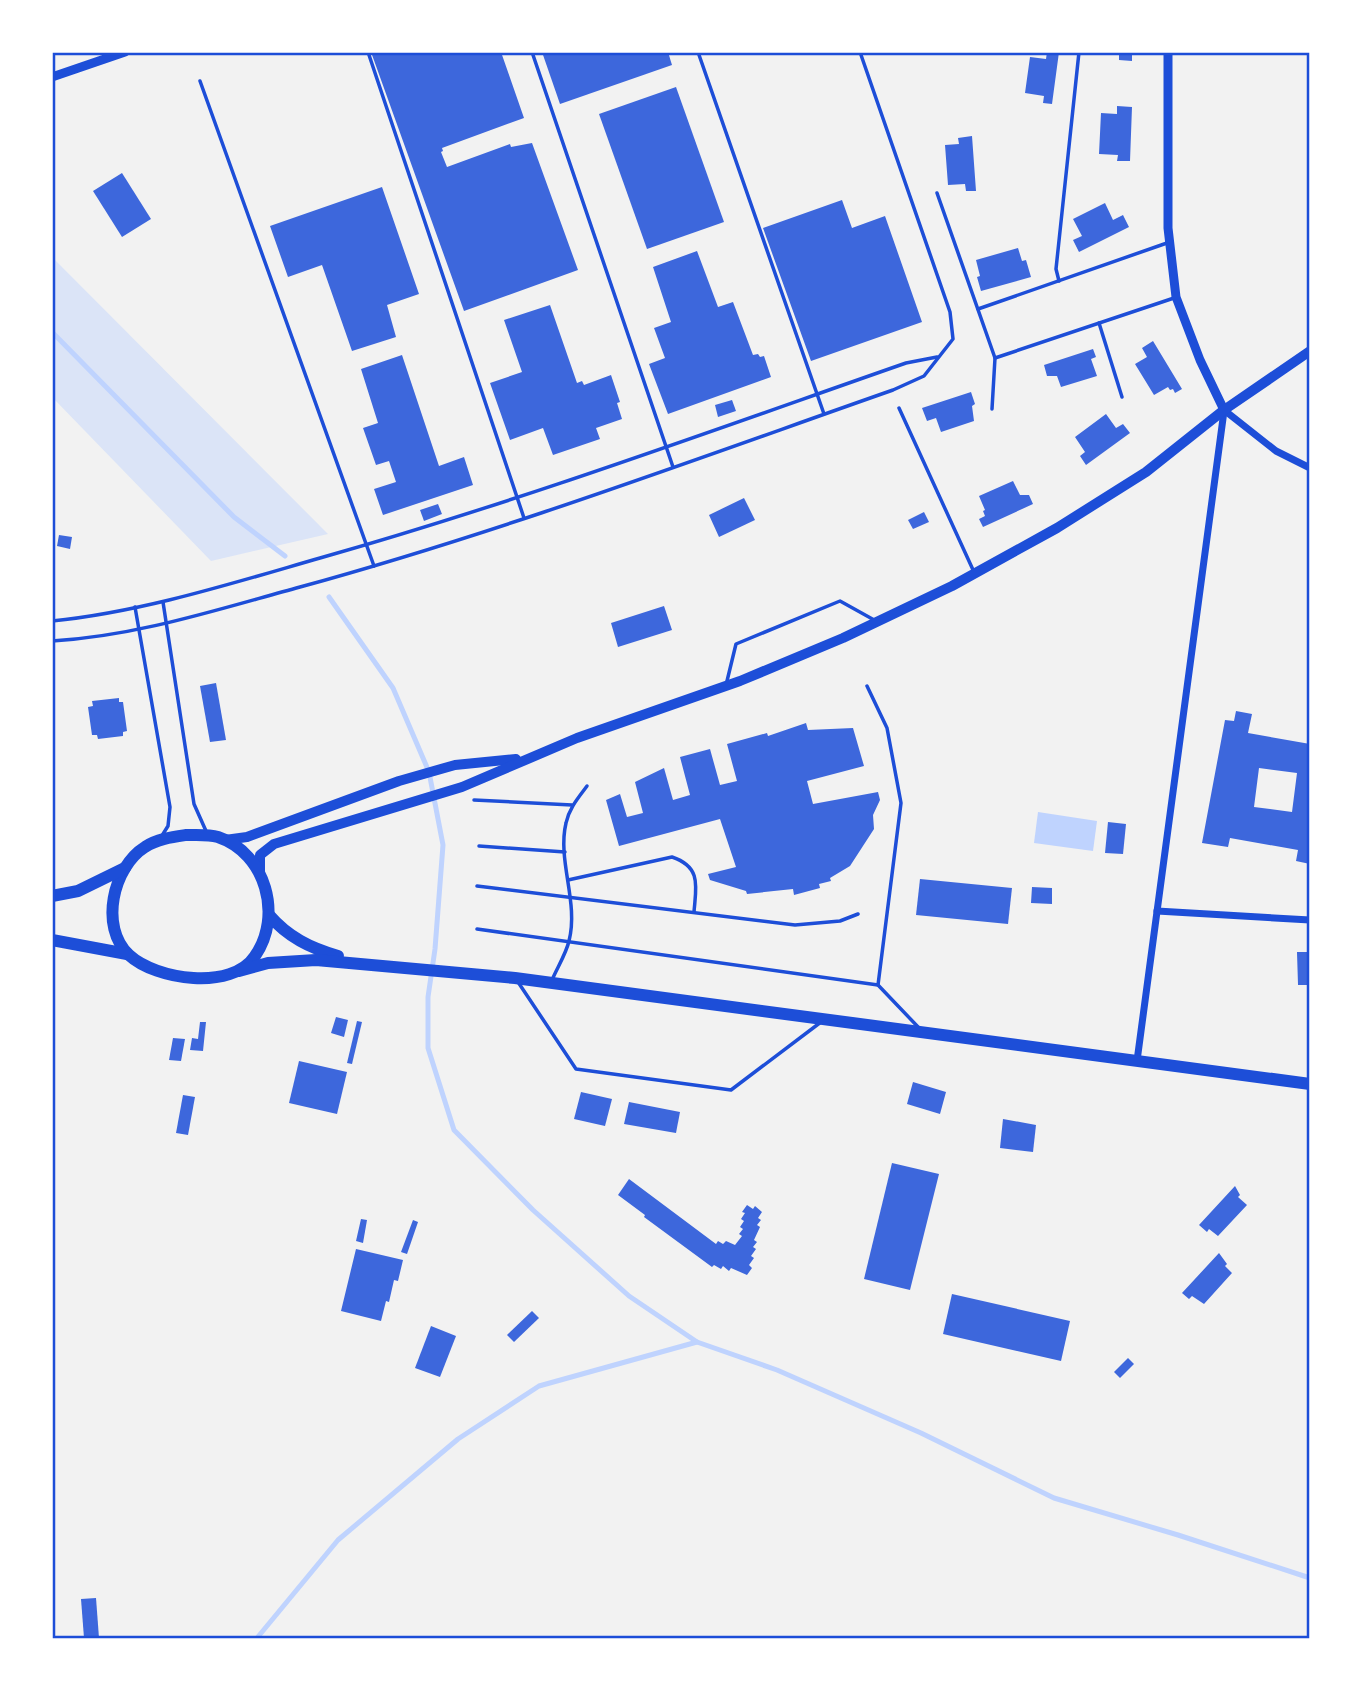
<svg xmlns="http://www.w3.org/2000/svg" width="1362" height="1691" viewBox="0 0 1362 1691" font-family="'Golos Text',sans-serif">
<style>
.green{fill:#dbe4f7}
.water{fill:#bfd3fe}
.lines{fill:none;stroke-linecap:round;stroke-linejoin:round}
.stream{stroke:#bfd3fe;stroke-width:5}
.building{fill:#3d67dc;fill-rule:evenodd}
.service{stroke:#1d4ed8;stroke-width:3.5}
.minor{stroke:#1d4ed8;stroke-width:7}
.tertiary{stroke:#1d4ed8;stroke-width:9}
.secondary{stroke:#1d4ed8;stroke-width:10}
.primary{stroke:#1d4ed8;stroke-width:12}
.neatline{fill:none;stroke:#1d4ed8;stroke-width:2.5}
</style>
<rect width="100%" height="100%" fill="#f2f2f2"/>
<path class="green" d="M53 258 328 534 211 561 53 398Z"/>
<path class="water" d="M1038 812 1097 821 1093 851 1034 843Z"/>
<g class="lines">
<g class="stream">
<path d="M52 332 234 517 285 556"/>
<path d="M329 597 393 688 429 772 443 845 435 949 428 997V1048L454 1130 533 1210 629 1296 697 1342 777 1370 921 1433 1054 1498 1178 1535 1310 1578"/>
<path d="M257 1638 338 1540 458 1439 539 1386 697 1342"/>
</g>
</g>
<g class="building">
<path d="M371 52H501L524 118 442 148 443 151 441 152 447 167 510 144 511 147 532 143 578 270 464 311Z"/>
<path d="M542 52H668L672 65 560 104Z"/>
<path d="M1047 52H1059L1052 104 1043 103 1044 96 1025 93 1030 57 1046 59Z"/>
<path d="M1113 52H1132V61L1119 60V55H1113Z"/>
<path d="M676 87 724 222 647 249 599 114Z"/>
<path d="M1117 106 1132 107 1130 161H1117L1118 155 1099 154 1101 113 1117 114Z"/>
<path d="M972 136 976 191H966L965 184 948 185 945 145 959 144 958 138Z"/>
<path d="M122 173 151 219 122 237 93 191Z"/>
<path d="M382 187 419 294 387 305 396 337 352 351 322 265 288 277 270 226Z"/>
<path d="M842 200 852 228 885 216 922 322 811 361 763 228Z"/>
<path d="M1105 203 1113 220 1123 215 1129 227 1079 252 1073 240 1082 236 1073 219Z"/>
<path d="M1018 248 1022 261 1026 260 1031 277 981 291 977 277 980 276 976 260Z"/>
<path d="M697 251 718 307 733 302 753 355 758 354 760 357 764 356 771 377 668 414 649 364 665 358 654 328 671 322 653 267Z"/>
<path d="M550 305 577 383 582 381 584 385 611 375 620 402 617 403 622 419 596 428 600 439 553 455 543 428 510 440 490 383 522 372 504 320Z"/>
<path d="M1153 341 1182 389 1175 393 1173 389 1170 390 1168 387 1154 395 1135 364 1147 357 1142 348Z"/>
<path d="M1093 349 1096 357 1091 359 1097 376 1061 387 1057 376H1047L1044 365Z"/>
<path d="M402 355 439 466 464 457 473 485 383 515 374 489 396 482 389 461 376 465 363 428 378 423 361 369Z"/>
<path d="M971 392 975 404 972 406 974 421 941 432 936 418 927 421 922 408Z"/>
<path d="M732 400 736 411 718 417 715 405Z"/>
<path d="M1106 414 1116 428 1123 424 1130 433 1086 465 1080 456 1085 452 1075 437Z"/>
<path d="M1013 481 1020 495H1029L1033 504 983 527 979 519 985 516 983 511 985 510 979 496Z"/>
<path d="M744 498 755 520 719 537 709 515Z"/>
<path d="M438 504 442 514 424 521 420 510Z"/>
<path d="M924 512 929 522 913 529 908 520Z"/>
<path d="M59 535 72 537 70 549 57 546Z"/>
<path d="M664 606 672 630 618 647 611 623Z"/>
<path d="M216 683 226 740 210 742 200 686Z"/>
<path d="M119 698V702H123L127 731 123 732V736L98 739 97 735H92L88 707 93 706 92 701Z"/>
<path d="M1236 711 1252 714 1248 733 1310 744V864L1296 861 1298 850 1230 838 1228 847 1202 843 1225 720 1234 721ZM1259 768 1297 773 1292 812 1254 807Z"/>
<path d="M806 723 808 730 853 728 864 766 807 781 813 804 878 792 880 800 873 815 874 829 850 866 830 878 831 881 819 884 820 888 794 895 793 889 747 894 746 891 710 880 708 874 736 867 720 819 619 846 606 800 620 794 627 817 643 813 635 782 664 768 673 800 690 795 680 757 710 749 720 785 737 781 727 744 767 733 768 736Z"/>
<path d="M1108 822 1126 824 1123 854 1105 853Z"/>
<path d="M920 879 1012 888 1008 924 916 915Z"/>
<path d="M1032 887 1052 888V904L1031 903Z"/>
<path d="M1297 952H1310V985H1298Z"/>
<path d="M336 1017 348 1020 344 1037 331 1033Z"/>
<path d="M357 1021 362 1022 352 1064 347 1063Z"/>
<path d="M200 1022H206L203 1051 190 1050 192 1038 198 1039Z"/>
<path d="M173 1038 185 1039 181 1061 169 1060Z"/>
<path d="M299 1061 347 1072 337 1114 289 1103Z"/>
<path d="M913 1082 946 1092 940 1114 907 1104Z"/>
<path d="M581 1092 612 1099 605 1126 574 1119Z"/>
<path d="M183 1095 195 1097 188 1135 176 1133Z"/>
<path d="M629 1102 680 1112 676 1133 624 1124Z"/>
<path d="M1003 1119 1036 1125 1033 1152 1000 1148Z"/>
<path d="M892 1163 939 1174 910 1290 864 1279Z"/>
<path d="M629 1179 716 1244 718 1241 723 1244 726 1241 735 1245 742 1236 739 1234 743 1229 740 1227 744 1221 741 1219 745 1213 742 1212 747 1205 753 1209 755 1206 762 1212 758 1218 761 1220 757 1225 760 1227 754 1240 757 1242 753 1247 756 1249 751 1256 754 1258 749 1265 752 1268 747 1275 731 1268 729 1271 723 1266 721 1269 714 1265 712 1267 644 1217 645 1215 618 1195Z"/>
<path d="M1235 1186 1240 1195 1238 1197 1247 1205 1218 1236 1209 1229 1207 1232 1199 1225Z"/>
<path d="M361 1219 367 1220 363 1243 356 1241Z"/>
<path d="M413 1220 418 1222 407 1254 401 1252Z"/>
<path d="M356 1249 403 1260 398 1281 394 1280 389 1302 386 1301 381 1321 341 1311Z"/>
<path d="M1219 1253 1227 1264 1225 1266 1232 1273 1204 1304 1192 1296 1189 1299 1182 1293Z"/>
<path d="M952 1294 1070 1321 1061 1361 943 1334Z"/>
<path d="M532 1311 539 1318 514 1342 507 1335Z"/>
<path d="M431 1326 456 1336 440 1377 415 1368Z"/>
<path d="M1128 1358 1134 1364 1120 1378 1114 1372Z"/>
<path d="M96 1598 99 1638H84L81 1599Z"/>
</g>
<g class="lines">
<g class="service">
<path d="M368 52 524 518"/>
<path d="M532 52 673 467"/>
<path d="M698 52 824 414"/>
<path d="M200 81 374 566"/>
<path d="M937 193 995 358 1174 298"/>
<path d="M1059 281 1056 269 1079 52"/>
<path d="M978 309 1167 243"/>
<path d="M1099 323 1122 397"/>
<path d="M899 408 974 572"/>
<path d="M992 409 995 358"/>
<path d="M163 602 194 804 206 831"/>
<path d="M135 607 170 807 168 826 163 834"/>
<path d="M52 621C142 612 233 583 320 558 518 502 711 431 906 363L937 357"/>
<path d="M52 641C137 636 219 609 300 587 501 532 696 459 893 390L924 376 953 339 950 312 860 52"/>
<path d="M727 681 736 644 840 601 876 621"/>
<path d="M867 686 887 728 901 803 878 985"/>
<path d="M474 800 572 805"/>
<path d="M479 846 565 852"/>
<path d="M568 880 672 857C702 867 696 887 694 912"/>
<path d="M477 886 795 925 840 921 858 914"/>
<path d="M477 929 878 985 920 1029"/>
<path d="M552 980C557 968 566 954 569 941 579 902 557 861 566 823 569 808 579 797 587 786"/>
<path d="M518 982 576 1069 731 1090 821 1022"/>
</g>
<g class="minor">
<path d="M1224 410 1276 451 1310 468"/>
<path d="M1157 911 1310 920"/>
<path d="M1137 1061 1224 411"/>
</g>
<g class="tertiary">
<path d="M1168 52V228L1176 297 1200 360 1224 410"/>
<path d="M52 77 125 52"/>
</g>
<g class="secondary">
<path d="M225 840 247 837 399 781 455 765 516 759"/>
<path d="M260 873V855L274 844 462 787 577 738 740 681 843 638 952 586 1057 528 1146 472 1224 410 1310 351"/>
</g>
<g class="primary">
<path d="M186 835C196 835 208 834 218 837 266 853 283 916 255 956 232 991 156 980 129 955 99 927 113 867 145 847 157 839 172 837 186 835Z"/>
<path d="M52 896 78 891 125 868"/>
<path d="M269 915C288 937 310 948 338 956"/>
<path d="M52 940 127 954"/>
<path d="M239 971 268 963 316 960 515 978 1310 1084"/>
</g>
</g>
<rect width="1362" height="1691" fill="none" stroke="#ffffff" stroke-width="108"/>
<rect x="54" y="54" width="1254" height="1583" class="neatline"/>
</svg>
